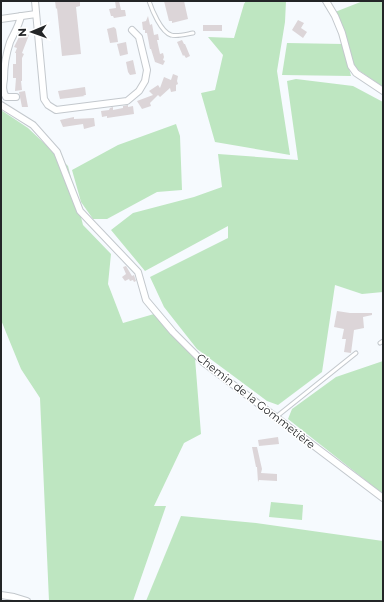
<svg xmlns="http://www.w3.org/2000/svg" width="384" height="602" viewBox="0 0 384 602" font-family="Montserrat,sans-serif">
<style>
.green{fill:#bee6c1}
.building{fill:#dcd5d8}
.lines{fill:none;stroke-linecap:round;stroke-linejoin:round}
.service-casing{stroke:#c3c8cd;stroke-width:5}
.minor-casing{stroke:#c3c8cd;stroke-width:8}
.service{stroke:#fff;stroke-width:3}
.minor{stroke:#fff;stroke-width:6}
.labels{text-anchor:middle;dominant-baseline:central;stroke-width:3;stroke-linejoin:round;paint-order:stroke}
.street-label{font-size:11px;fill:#232527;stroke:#fff}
</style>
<rect width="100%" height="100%" fill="#f6fafe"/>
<g class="green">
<path d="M246 1H286L285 22 277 71 290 155 215 142 201 93 215 90 223 55 208 37 234 38 244 4Z"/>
<path d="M363 1H383V87L354 67 335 12Z"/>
<path d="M287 43 343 44 351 76 282 75Z"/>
<path d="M296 79 353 86 383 102V292L362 294 335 285 322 372 278 405 267 401 197 349 164 307 150 277 228 238V226L145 271 111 230 133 213 194 197 222 187 218 154 298 160 287 81Z"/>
<path d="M1 110 28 128 68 166 83 225 111 254 108 284 123 323 154 314 195 358 201 434 184 443 154 506H166L133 601H49L40 398 21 369 1 320Z"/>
<path d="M176 124 180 136 182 190 157 192 107 219H93L81 202 72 170 118 145Z"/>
<path d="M383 361V494L288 419 292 409 336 377Z"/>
<path d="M271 502 303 505 302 520 269 517Z"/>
<path d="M181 516 256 523 383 541V601H146Z"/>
</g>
<g class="building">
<path d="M55 1H80V6L76 7 81 54 62 56 57 8 56 9Z"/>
<path d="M115 1H119L121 10H125L126 16 114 18 113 16H111L109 9 116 8Z"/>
<path d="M164 1H184L188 19 172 23V21H169Z"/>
<path d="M148 16 150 25 152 24 154 35 158 34 159 40H157L160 54 163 53 164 57 163 60 165 61 163 65 155 62 151 49H150L147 33H145V30H143L142 22 146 21Z"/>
<path d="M298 20 304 23 301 28 307 32 303 38 292 30Z"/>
<rect x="203" y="25" width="19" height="6"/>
<path d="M114 27 116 29 118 42 110 43 107 29Z"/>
<path d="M23 33 29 35 22 53 24 54 22 58V81H21L22 90 15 91 16 78H13V64H16V53H15L17 48 14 47 19 37H21Z"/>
<path d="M182 40 184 44H185L190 56 186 58 184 55 183 56 177 42Z"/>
<path d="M126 42 128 54 120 56 117 44Z"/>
<path d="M133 60 136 74 130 75 128 72 126 62Z"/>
<path d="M173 74 178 76 177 81 178 84 176 85V91L171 92 170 88 160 97 158 95 150 103 151 106 142 109 137 101 153 95 149 91 158 85 160 88 164 77 171 80Z"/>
<path d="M85 87 86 95H83L85 96 60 99 58 91Z"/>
<path d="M25 91 28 107H22L19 92Z"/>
<path d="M128 105V107L133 106 134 114 107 118V116L102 117 101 111 109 110 110 108 113 107V110L123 108V106Z"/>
<path d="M74 117V119L94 118 95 126 84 129 83 124 63 127 60 120Z"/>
<path d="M126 266 132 276 134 275 136 281 134 282 133 280 130 281 129 279 125 281 122 277 126 274 123 267Z"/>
<path d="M337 311 350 313H372V315L363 317 364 328 354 330 351 353 344 352 346 339H342L344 329 334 327Z"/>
<path d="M278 437 279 444 259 446 258 440Z"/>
<path d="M252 447H257L262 469 261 473 277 474V481L259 480 258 482 257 467H256Z"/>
</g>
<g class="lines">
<g class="service-casing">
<g id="service">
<path d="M149 1C152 10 161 32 171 35 177 37 187 34 193 33"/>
<path d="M380 343 383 341"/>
<path d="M276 417 356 353"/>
</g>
</g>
<g class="minor-casing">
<g id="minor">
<path d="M35 1 44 99 48 105 56 110 127 101 139 91 145 81 147 70 139 37 132 30"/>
<path d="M326 1 335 16 342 33 351 66 356 73 383 91"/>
<path d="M1 19 36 14"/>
<path d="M16 97H6C2 91 3 85 4 79 4 66 6 54 10 42 14 33 19 26 21 16"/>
<path d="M1 105 33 125 57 152 80 211 138 272 146 300 173 332 203 362 383 498"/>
<path d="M1 595 14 597 27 601"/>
</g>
</g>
<use href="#service" class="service"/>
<use href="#minor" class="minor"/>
</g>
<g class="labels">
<g class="street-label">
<text transform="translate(256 401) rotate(38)">Chemin de la Gommetière</text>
</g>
</g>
<rect width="384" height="602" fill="none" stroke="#232527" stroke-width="4"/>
<g transform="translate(32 32) rotate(268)" stroke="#ffffff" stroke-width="3" paint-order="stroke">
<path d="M0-3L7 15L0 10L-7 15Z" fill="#232527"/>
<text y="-6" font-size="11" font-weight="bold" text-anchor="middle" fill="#232527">N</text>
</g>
</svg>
